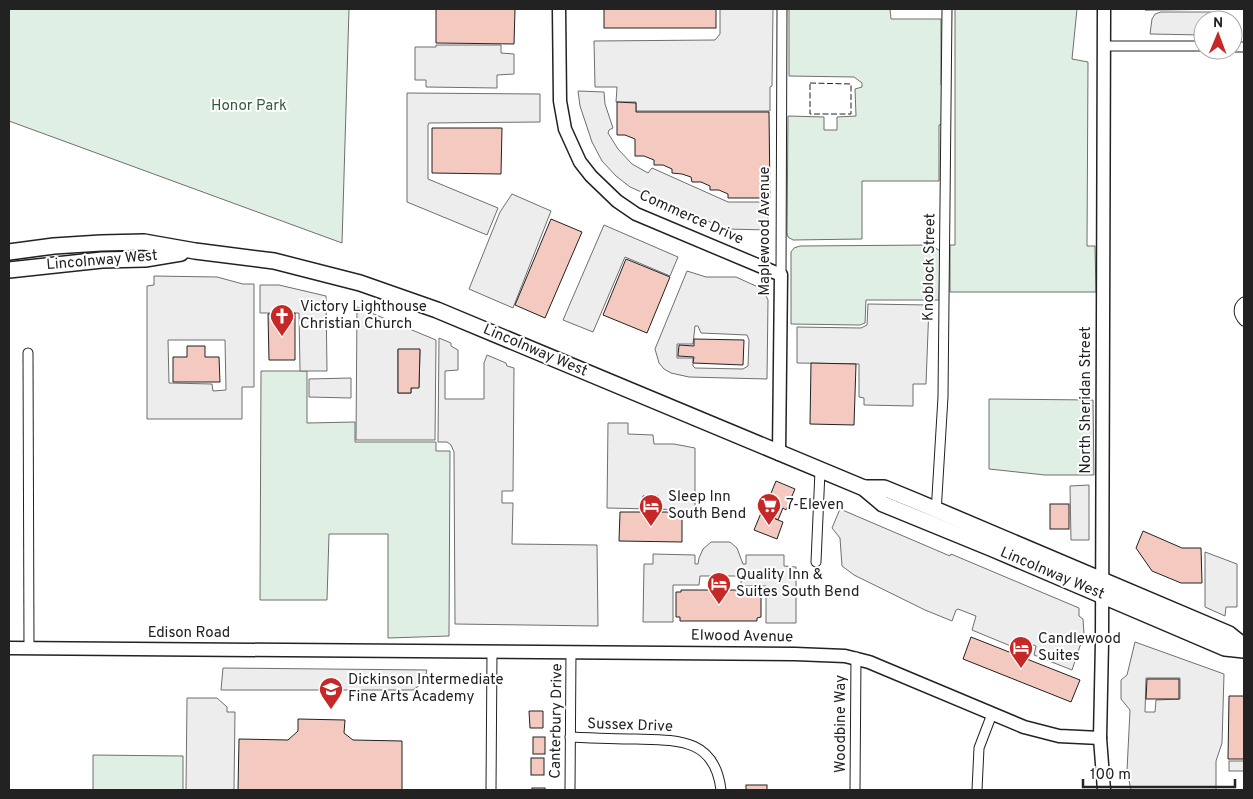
<svg xmlns="http://www.w3.org/2000/svg" width="1253" height="799" viewBox="0 0 1253 799" font-family="Overpass,sans-serif">
<style>
.green{fill:#e0efe3;stroke:#6f6f6f}
.parking{fill:#ededed;stroke:#6f6f6f;fill-rule:evenodd}
.building{fill:#f3c9c0;stroke:#222}
.lines{fill:none;stroke-linecap:round;stroke-linejoin:round}
.street-casing{stroke:#222;stroke-width:11}
.secondary-casing{stroke:#222;stroke-width:15}
.primary-casing{stroke:#222;stroke-width:18}
.street{stroke:#fff;stroke-width:9}
.secondary{stroke:#fff;stroke-width:12}
.primary{stroke:#fff;stroke-width:15}
.fence{stroke:#222;stroke-width:1;stroke-dasharray:6 2.5;stroke-linecap:butt}
.labels{text-anchor:middle;dominant-baseline:central;stroke-width:4;stroke-linejoin:round;paint-order:stroke}
.park-label{font-size:15px;fill:#2f5e38;stroke:#fff}
.street-label{font-size:15px;fill:#222;stroke:#fff}
.poi-label{font-size:15px;fill:#222;stroke:#fff;text-anchor:start}
</style>
<rect width="100%" height="100%" fill="#fff"/>
<g class="green">
<path d="M9 9H349L342 243 9 121Z"/>
<path d="M789 9H890L891 19H941V85L943 86 942 124 939 125V181H862V239L793 240 788 237 787 233 788 116 824 117V130H837V117L856 116 855 89 862 87V83L854 77 789 76Z"/>
<path d="M955 9H1077L1072 59 1088 62 1087 246H1095L1096 292H950V245H955Z"/>
<path d="M931 245 940 251 939 300H866L865 323 860 325 791 324V252L794 248 800 246Z"/>
<path d="M261 371H307V423L355 422V442H436V451H450L449 636 388 638V534H329L327 600H260Z"/>
<path d="M989 399 1093 400 1094 475H1045L989 469Z"/>
<path d="M93 755 183 756V790H93Z"/>
</g>
<g class="parking">
<path d="M720 9H773L772 86 770 87V111H636V102H616L617 87H595L594 41 715 40 720 34Z"/>
<path d="M1161 12H1211V16H1217V20H1203V35L1150 34 1152 19 1155 14Z"/>
<path d="M436 45H501V53L514 54V74L497 75V88L426 87V80H415V47H436Z"/>
<path d="M578 91 604 92 605 104 613 128 609 130 608 133 618 149 632 164 648 173 652 168 728 202H768V230L726 229 630 187 616 176 602 161 592 142 580 106Z"/>
<path d="M407 93 540 94V122L429 123 428 125V179L498 208 487 235 407 202Z"/>
<path d="M512 194 551 211 513 308 469 289 500 212Z"/>
<path d="M604 225 678 257 670 276 625 257 593 332 563 320Z"/>
<path d="M687 271 706 277H736L758 287 765 294 768 300 767 379 689 377 671 373 664 369 659 363 655 349ZM695 326H698L701 333 747 335 749 340 748 366 743 369 695 368 693 366V358H677V344H693Z"/>
<path d="M154 276 217 277 243 284H254V387H242V419H147V286L154 285ZM168 340H225L226 390 213 391 212 384 169 383Z"/>
<path d="M260 285H279L326 296 327 371H300L299 313H260Z"/>
<path d="M868 304 929 305 926 384H913V406L864 405V398L859 397V364L797 363V327L861 328 867 325Z"/>
<path d="M357 307 436 340 435 440H356ZM398 350H420L419 387 411 388V393H398Z"/>
<path d="M439 338 451 343V346L458 350V370L445 371V399H484V363L487 355 506 363 507 366 514 368 513 491H502V503H513L512 544 597 545 598 626 455 624 454 452 451 445 447 442H438Z"/>
<path d="M351 378V398L309 397V379Z"/>
<path d="M608 423H628V434L653 435 654 444H674L695 448V510L607 508Z"/>
<path d="M1089 485V540H1071L1070 486Z"/>
<path d="M840 509 950 556 951 554 1079 608V616L1083 619 1084 634 1072 670 1034 655 1036 646 1023 641H1021L1018 649 972 630 976 616 958 609 956 610 952 621 925 610 854 575 842 566 840 538 832 528Z"/>
<path d="M711 542H730L737 548 743 564H746V555H784V566L796 567V623H766V586H741V577L738 576H700L699 585H673V622H643L644 564H653V554L695 555V564H698L699 558 703 549Z"/>
<path d="M1205 552 1237 564V607H1226L1225 616 1205 607Z"/>
<path d="M1135 642 1224 674 1222 743 1216 761V790H1131L1127 771 1130 710 1121 699V680L1127 675ZM1146 678H1180V699L1156 700 1155 712H1145Z"/>
<path d="M223 668 427 670 424 682 413 690H221Z"/>
<path d="M187 698H217L227 707V712H235L234 790H186Z"/>
<rect x="1229" y="761" width="15" height="10"/>
</g>
<g class="building">
<path d="M436 9H515L514 44 436 43Z"/>
<rect x="604" y="9" width="112" height="19"/>
<path d="M1145 9H1244L1145 10Z"/>
<path d="M617 102 636 103V112H769L770 198H728V194L719 190H710V186L701 182H692L691 177 682 174 672 173V169L663 165H654V160L644 156H635V139L625 135H617Z"/>
<path d="M432 128H502L501 174 432 173Z"/>
<path d="M551 219 582 232 545 318 515 305Z"/>
<path d="M626 259 670 277 647 333 603 315Z"/>
<path d="M295 313V360H269L268 314Z"/>
<path d="M694 339 744 340 743 365 693 363 694 357 678 356 679 345 694 346Z"/>
<path d="M187 346H205V357H219L220 382H173V357H187Z"/>
<path d="M398 349H420L419 388H411V393H398Z"/>
<path d="M811 363 856 364 854 425 810 424Z"/>
<path d="M776 481 795 489 786 510 783 508 778 520 768 515 772 505 767 503Z"/>
<path d="M643 496H658V512H682V542L619 541 620 512H643Z"/>
<rect x="1050" y="504" width="19" height="25"/>
<path d="M761 513 783 522 777 539 754 530Z"/>
<path d="M1143 531 1182 548H1201L1202 583H1181L1152 571 1136 548Z"/>
<path d="M681 590H758L757 592 761 593V617L757 618V621H680V617H676V592H681Z"/>
<path d="M971 637 1080 680 1071 702 963 659Z"/>
<path d="M1147 679H1179V699H1146Z"/>
<path d="M1229 696H1244V759H1228Z"/>
<path d="M529 711H543V728H530Z"/>
<path d="M298 719 345 720 344 733 353 740 402 741V790H238L239 739 288 740 298 731Z"/>
<rect x="533" y="737" width="12" height="17"/>
<rect x="531" y="758" width="13" height="17"/>
<rect x="746" y="785" width="21" height="5"/>
<rect x="532" y="788" width="13" height="2"/>
</g>
<g class="lines">
<g class="street-casing">
<g id="street">
<path d="M1104 46H1203"/>
<path d="M1233 47H1244"/>
<path d="M781 275 782 9"/>
<path d="M1244 302C1237 307 1238 315 1244 321"/>
<path d="M28 353 29 648"/>
<path d="M936 513 943 397 947 9"/>
<path d="M816 562 820 471"/>
<path d="M570 737C592 738 614 739 636 739 677 740 715 738 721 790"/>
<path d="M491 790 492 652"/>
<path d="M570 790 571 652"/>
<path d="M855 790 856 657"/>
<path d="M977 790 979 748 992 714"/>
</g>
</g>
<g class="secondary-casing">
<g id="secondary">
<path d="M559 9 560 101 565 129 580 162 591 176 617 201 636 214 781 275 779 454"/>
<path d="M9 648 795 654 845 656 869 662 1024 727 1059 736 1100 738"/>
<path d="M1104 790 1100 738 1102 642 1104 9"/>
</g>
</g>
<g class="primary-casing">
<g id="primary">
<path d="M9 252 54 246 101 243 144 242 195 251 274 261 360 283 437 310 864 488 883 504 993 549 1225 648 1244 650"/>
<path d="M9 270 102 260 145 259 181 253"/>
<path d="M864 488H884L918 502 1229 634 1244 646"/>
</g>
</g>
<use href="#street" class="street"/>
<use href="#secondary" class="secondary"/>
<use href="#primary" class="primary"/>
<path class="fence" d="M810 83 851 84V114H810Z"/>
</g>
<defs>
<g id="church-pin" transform="scale(1.25)"><path d="M0 17L-7.5 6A9.5 9.5 0 1 1 7.5 6Z" fill="#c62828" stroke="#fff"/><path d="M-1.2-6h2.4v3.5h3.3v2.4h-3.3V6h-2.4V-.1h-3.3v-2.4h3.3Z" fill="#fff"/></g>
<g id="supermarket-pin" transform="scale(1.25)"><path d="M0 17L-7.5 6A9.5 9.5 0 1 1 7.5 6Z" fill="#c62828" stroke="#fff"/><path d="M-6-5.5h2.5l.6 2H6L4.5 2H-2.5L-4.4-4H-6ZM-1.5 3.2a1.3 1.3 0 1 0 .1 0ZM3 3.2a1.3 1.3 0 1 0 .1 0Z" fill="#fff"/></g>
<g id="hotel-pin" transform="scale(1.25)"><path d="M0 17L-7.5 6A9.5 9.5 0 1 1 7.5 6Z" fill="#c62828" stroke="#fff"/><path d="M-6-4.5h1.5V1H6V5H4.5V3h-9V5H-6ZM-4 0a1.8 1.8 0 1 1 3.6 0ZM.5 0V-2.5h3Q6-2.5 6 0Z" fill="#fff"/></g>
<g id="school-pin" transform="scale(1.25)"><path d="M0 17L-7.5 6A9.5 9.5 0 1 1 7.5 6Z" fill="#c62828" stroke="#fff"/><path d="M0-5L7-2L0 1L-7-2ZM-4 1L0 2.5L4 1V4Q0 6-4 4Z" fill="#fff"/></g>
</defs>
<g fill-rule="evenodd">
<use href="#church-pin" x="282" y="316"/>
<use href="#supermarket-pin" x="769" y="505"/>
<use href="#hotel-pin" x="651" y="506"/>
<use href="#hotel-pin" x="719" y="584"/>
<use href="#hotel-pin" x="1021" y="648"/>
<use href="#school-pin" x="331" y="689"/>
</g>
<g class="labels">
<g class="park-label">
<text x="249" y="106">Honor Park</text>
</g>
<g class="street-label">
<text transform="translate(691 218) rotate(24)">Commerce Drive</text>
<text transform="translate(765 231) rotate(-90)">Maplewood Avenue</text>
<text transform="translate(102 261) rotate(-5)">Lincolnway West</text>
<text transform="translate(930 267) rotate(-89)">Knoblock Street</text>
<text transform="translate(535 351) rotate(23)">Lincolnway West</text>
<text transform="translate(1086 400) rotate(-90)">North Sheridan Street</text>
<text transform="translate(1052 574) rotate(23)">Lincolnway West</text>
<text x="189" y="633">Edison Road</text>
<text transform="translate(742 637) rotate(1)">Elwood Avenue</text>
<text transform="translate(557 721) rotate(-89)">Canterbury Drive</text>
<text transform="translate(841 724) rotate(-90)">Woodbine Way</text>
<text transform="translate(630 726) rotate(2)">Sussex Drive</text>
</g>
<g class="poi-label">
<text x="300" y="307">Victory Lighthouse<tspan x="300" dy="17">Christian Church</tspan></text>
<text x="668" y="497">Sleep Inn<tspan x="668" dy="17">South Bend</tspan></text>
<text x="786" y="505">7-Eleven</text>
<text x="736" y="575">Quality Inn &amp;<tspan x="736" dy="17">Suites South Bend</tspan></text>
<text x="1038" y="639">Candlewood<tspan x="1038" dy="17">Suites</tspan></text>
<text x="348" y="680">Dickinson Intermediate<tspan x="348" dy="17">Fine Arts Academy</tspan></text>
</g>
</g>
<rect width="1253" height="799" fill="none" stroke="#222222" stroke-width="20"/>
<g transform="translate(1218 35) rotate(1)"><circle r="24" fill="#ffffff" stroke="#a7a7a7"/>
<path d="M0-4L9 19L0 12L-9 19Z" fill="#c62828"/>
<text y="-8" font-size="14" font-weight="bold" text-anchor="middle" fill="#222222">N</text>
</g>
<path d="M1083 779v8h152v-8" fill="none" stroke="#222222" stroke-width="2.5"/>
<text x="1090" y="779" font-size="15" fill="#222222" stroke="#ffffff" stroke-width="4" paint-order="stroke">100 m</text>
</svg>
